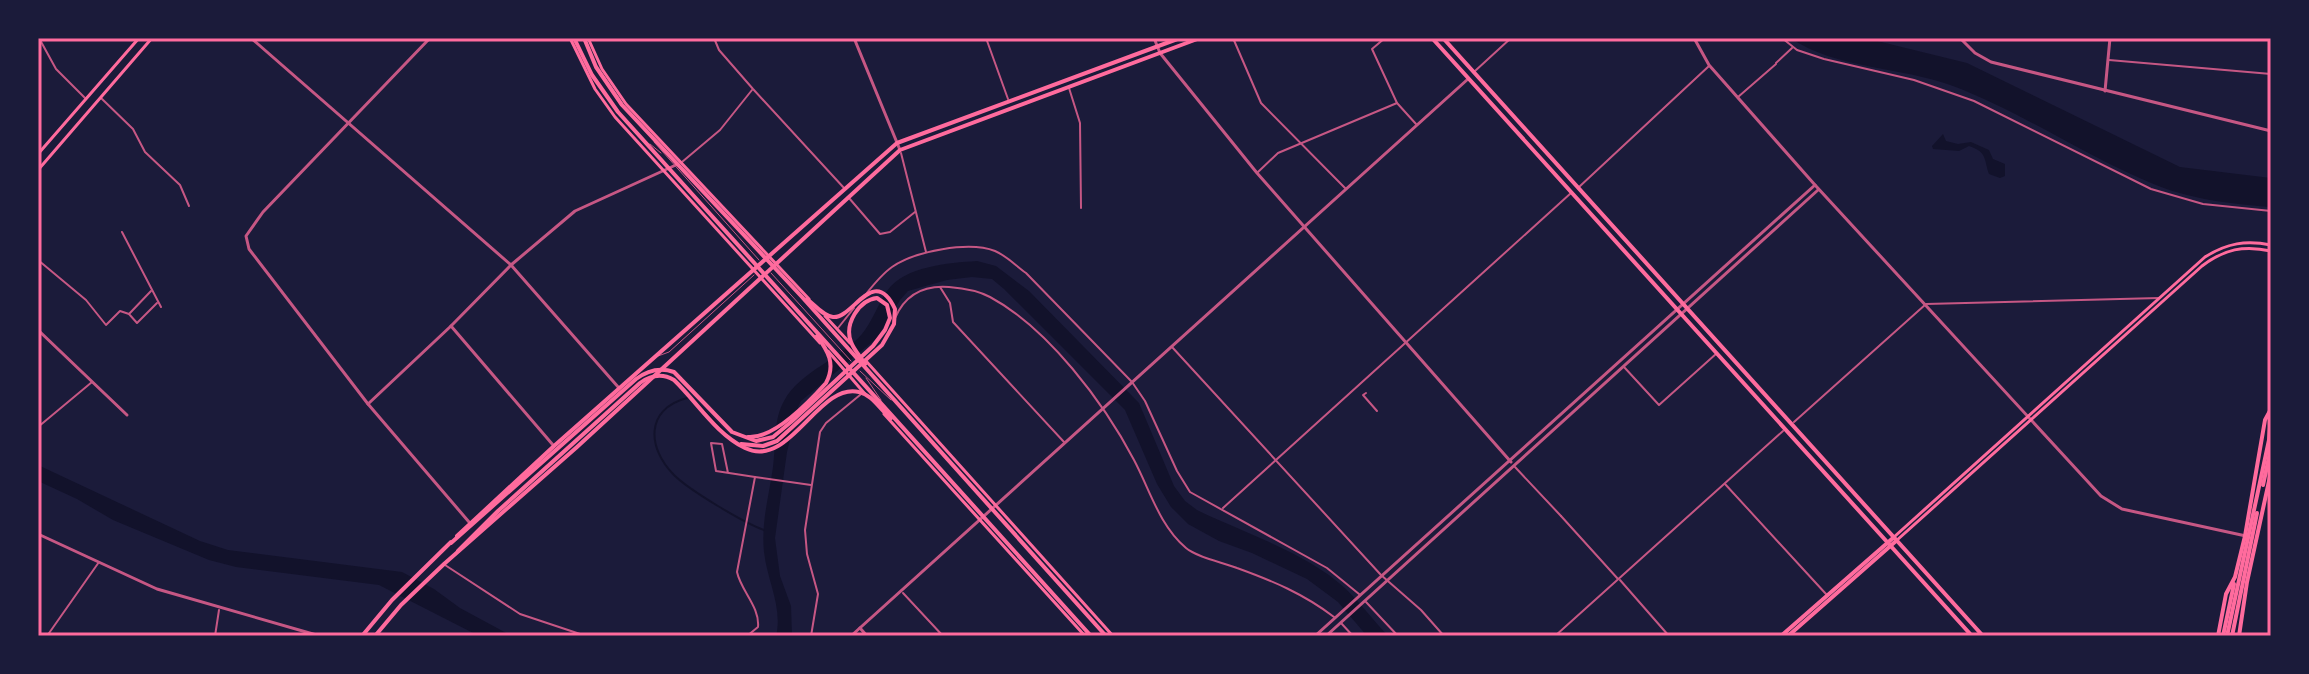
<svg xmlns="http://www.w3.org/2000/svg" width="2309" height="674" viewBox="0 0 2309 674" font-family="'PT Sans Narrow',sans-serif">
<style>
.water{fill:#12122b}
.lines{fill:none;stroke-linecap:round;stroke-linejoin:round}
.stream{stroke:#12122b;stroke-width:2}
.service{stroke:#c65784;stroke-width:1}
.pedestrian{stroke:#c65784;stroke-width:2}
.minor{stroke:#c65784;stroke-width:2}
.tertiary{stroke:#c65784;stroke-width:3}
.secondary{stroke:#ff6b9d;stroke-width:3}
.primary{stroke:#ff6b9d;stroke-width:4}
.trunk{stroke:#ff6b9d;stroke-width:4}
.neatline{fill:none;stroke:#ff6b9d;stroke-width:3}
</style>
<rect width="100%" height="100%" fill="#1b1b3a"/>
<g class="water">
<path d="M1790 38H1865L1967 63 2180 167 2271 178V207C2231 204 2188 199 2151 183 2083 155 2022 112 1953 86 1899 66 1839 70 1790 38Z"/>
<path d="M1943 134 1946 141 1958 144 1971 142 1989 150 1993 159 2005 164V176L2000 178 1989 174C1984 161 1988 152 1969 146L1959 151 1933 149 1932 146Z"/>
<path d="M977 261 996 266 1029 291 1139 403 1174 486 1185 501 1197 510C1244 533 1308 553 1346 589 1361 604 1374 621 1388 636H1367L1338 602 1307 579 1252 553 1219 541 1188 524 1171 507 1157 484 1125 410 1004 289 992 279 972 277 947 280 908 291 900 300 877 338 801 401 798 407 787 452 775 538 780 576 791 606 792 636H776C783 608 767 580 764 552 761 522 769 496 773 467 776 446 773 420 784 401 800 371 841 359 862 334 872 322 878 304 887 291 905 266 948 263 977 261Z"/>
<path d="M38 465 200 541 228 550 402 572 434 589 460 608 512 636H479L379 585 236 567 209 560 113 520 77 499 38 481Z"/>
</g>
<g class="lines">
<g class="stream">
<path d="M687 398C645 409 647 448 674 475 689 490 744 523 764 530"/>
<path d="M693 399 728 435"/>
</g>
<g class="service">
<path d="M654 142 759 260"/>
<path d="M650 144 661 153"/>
<path d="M771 273 851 361"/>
<path d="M658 356 669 352 754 275"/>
<path d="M860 371 891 400"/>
<path d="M866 378 881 400"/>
</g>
<g class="pedestrian">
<path d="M1782 38 1797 50 1824 59 1914 80 1974 101 2151 189 2203 204 2271 211"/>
<path d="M1776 63 1792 48"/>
<path d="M1366 393 1363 395 1377 411"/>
<path d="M1725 484 1826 594"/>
<path d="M1561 516 1618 579"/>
</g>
<g class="minor">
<path d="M39 38 56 69 85 98"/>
<path d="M714 38 719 50 753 89 844 188"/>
<path d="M986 38 1008 99"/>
<path d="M1233 38 1261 103 1345 188"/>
<path d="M1385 38 1372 49 1397 103 1416 124"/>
<path d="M2109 60 2271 74"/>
<path d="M1475 71 1511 38"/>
<path d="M1069 88 1080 123 1081 208"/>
<path d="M1738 97 1776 64"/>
<path d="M101 98 133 129 145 152 180 185 189 206"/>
<path d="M901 153 926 252"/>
<path d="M682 162 720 130 752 90"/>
<path d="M1258 172 1278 153 1397 103"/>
<path d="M1579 187 1709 66"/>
<path d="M849 198 880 234 890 232 915 212"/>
<path d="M122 232 161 307"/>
<path d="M38 260 86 300 106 325 120 311 129 314"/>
<path d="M940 287 950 303 953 322 1064 442"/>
<path d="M151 291 129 314 137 323 157 303"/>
<path d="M866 294C874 284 882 274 892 267 915 251 969 241 995 251 1007 256 1016 266 1026 273L1132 382 1145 401 1177 471 1190 492 1327 568 1359 594"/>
<path d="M895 318C905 295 924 285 949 287 961 288 979 291 990 297 1048 328 1104 403 1134 460 1150 490 1159 525 1186 548 1198 558 1222 562 1237 568 1273 581 1304 594 1334 617"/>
<path d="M838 328 854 308"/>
<path d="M1172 347 1381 575 1421 610 1444 636"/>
<path d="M1624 367 1659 405 1717 353"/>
<path d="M1794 422 1926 304 2159 298"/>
<path d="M38 427 92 382"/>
<path d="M1515 467 1561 516"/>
<path d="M728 473 722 444 711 443 716 471 755 477"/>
<path d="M1223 508 1571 193"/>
<path d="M445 565 520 614 586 636"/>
<path d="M1620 580 1669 636"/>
<path d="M903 593 943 636"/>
<path d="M1366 602 1398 636"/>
<path d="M1341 623 1353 636"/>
<path d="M47 636 99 562"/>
<path d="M215 636 219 610"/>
<path d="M747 636 758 627C760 607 741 591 737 572L755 477 811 485"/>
<path d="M811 636 818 594 807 554 805 530 820 432 826 423 860 395"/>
<path d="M1555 636 1783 431"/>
</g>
<g class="tertiary">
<path d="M251 38 511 265 619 388"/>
<path d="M430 38 263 212 246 236 249 249 368 404 469 522"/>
<path d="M854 38 900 150"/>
<path d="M1154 38 1160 53 1257 173 1511 462"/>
<path d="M1694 38 1709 65 1815 185 2101 496 2122 509 2246 536"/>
<path d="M1960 38 1975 53 1991 62 2271 131"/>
<path d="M2105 91 2110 38"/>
<path d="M451 326 553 445"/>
<path d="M38 330 127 415"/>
<path d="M368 404 451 326 511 265 575 211 678 164"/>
<path d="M38 534 157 589 320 636"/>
<path d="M860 628 867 636"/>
<path d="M851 636 1468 79"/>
<path d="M1315 636 1815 185"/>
<path d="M1326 636 1818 190"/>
</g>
<g class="secondary">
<path d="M570 38 595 89 615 117 820 343"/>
<path d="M588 38 602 69 626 104 809 299"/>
<path d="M38 154 139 38"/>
<path d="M38 170 152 38"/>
<path d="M825 316 850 343"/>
<path d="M828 351 865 394"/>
<path d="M866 361 1113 636"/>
<path d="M884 414 1085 636"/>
<path d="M1894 537 2205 257C2227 243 2246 240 2271 245"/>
<path d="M1896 541 2202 266C2224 249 2244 245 2271 251"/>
</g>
<g class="primary">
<path d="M1432 38 1972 636"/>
<path d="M1443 38 1983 636"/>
<path d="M2263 485 2271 448"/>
<path d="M457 536 554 446 897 143 1180 38"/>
<path d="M362 636 392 600 451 542"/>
<path d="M375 636 401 605 444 564 577 447 900 150 1200 38"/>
<path d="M1781 636 1893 538"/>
<path d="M1788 636 1896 541"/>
<path d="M2218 636 2226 594 2235 577 2245 536 2265 420 2271 409"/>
<path d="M2223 636 2234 584"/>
<path d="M2227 636 2269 440 2271 415"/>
<path d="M2232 636 2257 513"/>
<path d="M2239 636 2247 582 2271 472"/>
</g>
<g class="trunk">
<path d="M574 38 592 75 618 112 1091 636"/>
<path d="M584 38 596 67 622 105 802 297 1106 636"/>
<path d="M748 437C774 439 809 402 826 383 836 364 828 351 817 336"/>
<path d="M741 444 763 446 777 441 882 345 894 324 895 309C874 264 853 319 833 317 823 316 815 305 807 299"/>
<path d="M451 543 636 379C648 370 660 367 674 372L732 432 756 441 773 437 791 422 873 346 885 330 890 318 887 305 877 298C859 300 844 324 851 342 854 350 860 356 865 364"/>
<path d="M458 551 498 511 640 383C651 375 662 373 674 380 697 402 716 434 745 448 790 470 818 382 859 392 873 395 880 410 891 418"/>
</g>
</g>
<rect width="2309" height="674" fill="none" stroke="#1b1b3a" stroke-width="80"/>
<rect x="40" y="40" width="2229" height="594" class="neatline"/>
</svg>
